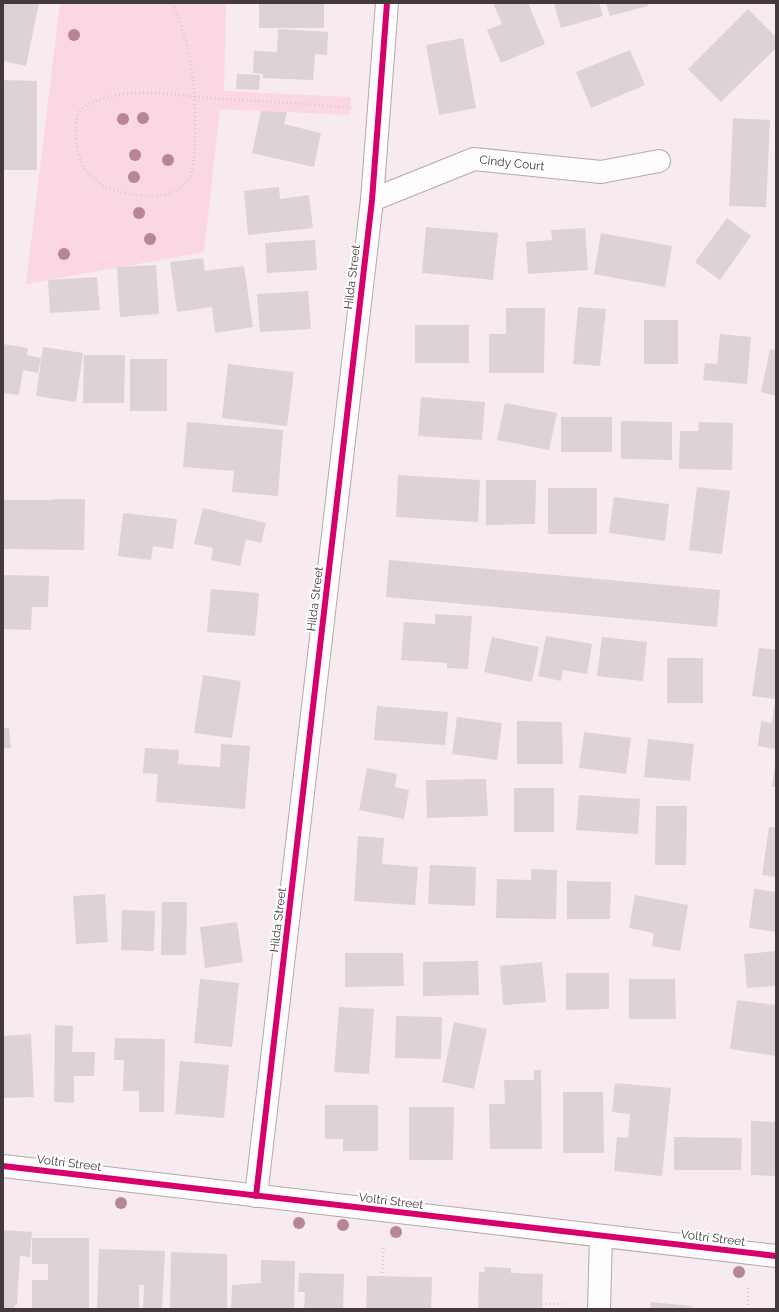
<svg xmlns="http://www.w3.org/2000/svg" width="779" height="1312" viewBox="0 0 779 1312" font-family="Raleway,sans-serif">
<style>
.green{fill:#fbd6e3}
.building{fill:#ddd2d6}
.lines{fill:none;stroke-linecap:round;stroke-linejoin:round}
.street-casing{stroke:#b3a9ac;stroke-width:24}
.path{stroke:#d1cbcd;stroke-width:2.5;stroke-dasharray:1 3;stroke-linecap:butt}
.street{stroke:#fefcfd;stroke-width:22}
.cycleway-casing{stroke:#fff;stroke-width:8}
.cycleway{stroke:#d6006c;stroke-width:6}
.tree{fill:#b7849a}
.labels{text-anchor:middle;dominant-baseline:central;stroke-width:4;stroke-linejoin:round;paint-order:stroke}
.street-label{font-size:12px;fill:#44393d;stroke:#fff}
</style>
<rect width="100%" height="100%" fill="#f7ebef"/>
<path class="green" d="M60 3H226L224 91 351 97 349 115 220 109 204 252 26 284Z"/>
<g class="building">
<path d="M3 3H39L26 66 3 61Z"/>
<rect x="259" y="3" width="65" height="25"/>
<path d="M493 3H528L545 44 501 63 487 30 502 24Z"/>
<path d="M554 3H599L603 16 561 28Z"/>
<path d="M606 3H648V6L610 16Z"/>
<path d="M748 9 776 37V48L721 102 688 69Z"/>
<path d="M278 29 328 32 327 55 315 54 313 80 263 78V74L253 73 254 51 277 52Z"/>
<path d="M463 38 476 108 439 115 426 45Z"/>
<path d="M630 50 645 85 591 108 576 72Z"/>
<path d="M237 74 260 75 259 90 236 89Z"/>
<path d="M3 80 37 81V170H3Z"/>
<path d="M261 111 287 112 284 124 321 133 314 167 252 153Z"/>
<path d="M733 118 770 120 766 207 729 206Z"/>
<path d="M279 187 280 199 309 195 313 228 248 235 244 191Z"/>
<path d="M727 218 751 236 720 280 695 262Z"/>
<path d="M426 227 498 233 493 280 422 273Z"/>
<path d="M585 228 588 270 528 274 526 242 552 240 551 230Z"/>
<path d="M601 233 672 246 665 287 594 274Z"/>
<path d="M315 240 317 270 267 273 265 243Z"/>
<path d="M203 258 205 271 244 266 253 327 215 333 212 307 177 312 170 262Z"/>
<path d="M156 265 159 314 120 317 117 267Z"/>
<path d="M97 277 100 310 50 313 48 280Z"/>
<path d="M308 291 311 329 260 332 257 294Z"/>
<path d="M578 307 606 309 600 366 573 364Z"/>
<path d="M506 308H545L544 373H489V334H506Z"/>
<rect x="644" y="320" width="34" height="44"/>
<rect x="415" y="325" width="54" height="38"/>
<path d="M720 334 751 337 747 384 703 380 705 363 717 364Z"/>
<path d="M3 344 28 348 27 355 41 358 38 373 23 370 19 395 3 393Z"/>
<path d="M43 347 83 353 76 402 36 396Z"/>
<path d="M770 349 776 350V396L761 392Z"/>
<path d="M84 355H125L124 403H83Z"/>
<rect x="130" y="359" width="37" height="52"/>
<path d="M228 364 294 372 287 426 222 418Z"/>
<path d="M421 397 485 402 482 440 418 436Z"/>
<path d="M505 403 557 413 549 450 497 440Z"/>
<rect x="561" y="417" width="51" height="35"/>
<path d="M621 421 672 422V460L621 459Z"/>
<path d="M187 422 283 430 278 496 232 492 234 471 183 467Z"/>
<path d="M699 422 733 423 732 470 679 469 680 431H698Z"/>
<path d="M398 475 480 480 478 522 396 517Z"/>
<path d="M486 480H536L535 524 486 525Z"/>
<path d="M697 487 730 491 722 554 689 550Z"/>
<rect x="548" y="488" width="49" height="46"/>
<path d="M614 497 669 504 665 541 609 533Z"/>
<path d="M53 499H85L84 550 3 549V500H53Z"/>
<path d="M203 508 266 523 261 543 246 539 240 566 211 560 213 548 194 544Z"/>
<path d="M123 513 177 519 173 549 153 546 151 560 118 556Z"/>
<path d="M389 560 720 590 717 627 386 597Z"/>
<path d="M3 575 49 576 48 607H32L31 630 3 629Z"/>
<path d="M211 589 259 593 255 636 207 632Z"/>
<path d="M435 614 472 616 468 669 447 668V663L401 660 404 622 435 624Z"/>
<path d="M546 636 592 644 587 674 563 670 561 681 538 676Z"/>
<path d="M492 637 539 647 532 682 484 672Z"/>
<path d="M602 637 647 642 643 681 597 676Z"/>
<path d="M759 648 776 650V699L752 696Z"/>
<rect x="667" y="658" width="36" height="45"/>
<path d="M203 675 241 681 232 738 194 733Z"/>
<path d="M774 705 776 706V749L758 746 761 721 772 723Z"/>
<path d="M377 706 448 712 445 745 374 740Z"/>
<path d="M457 717 502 723 497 760 452 754Z"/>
<path d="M517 721 562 722 563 764H517Z"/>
<path d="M3 728H9L11 748H3Z"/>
<path d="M584 732 631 738 626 774 579 768Z"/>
<path d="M648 739 694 744 690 781 644 777Z"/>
<path d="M221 744 250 746 245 809 156 802 158 774 143 773 145 748 179 750 178 764 220 767Z"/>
<path d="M775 764H776V787H772Z"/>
<path d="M367 768 397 774 395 787 409 790 404 819 359 810Z"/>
<path d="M486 779 488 816 427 818 426 780Z"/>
<rect x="514" y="788" width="40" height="44"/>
<path d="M579 795 640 799 638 834 576 830Z"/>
<path d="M656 806H687L686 865H655Z"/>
<path d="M769 827 776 828V877L762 875Z"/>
<path d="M358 836 384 838 382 864 418 867 415 905 354 901Z"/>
<path d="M430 865 476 867 475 906 428 904Z"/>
<path d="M531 869 557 870 556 919 496 918 497 879 531 880Z"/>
<path d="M567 881 611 882 610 919H567Z"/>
<path d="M754 889 776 892V932L749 928Z"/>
<path d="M105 894 108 942 76 944 73 896Z"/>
<path d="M635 895 688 905 680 951 652 946 654 933 629 928Z"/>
<path d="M162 902H187L186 955H161Z"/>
<path d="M122 910 155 911 154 951 121 950Z"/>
<path d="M237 922 243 962 205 968 200 927Z"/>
<path d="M776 951V986L747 988 744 954Z"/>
<path d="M345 953H403L404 986 345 987Z"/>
<path d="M478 961 479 995 423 996V962Z"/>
<path d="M542 962 546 1002 503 1005 500 966Z"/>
<path d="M566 973H609V1009L566 1010Z"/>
<path d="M200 979 239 983 232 1047 194 1043Z"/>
<path d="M629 979H675L676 1019H629Z"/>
<path d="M737 1000 776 1005V1056L730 1049Z"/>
<path d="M339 1007 374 1009 369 1074 334 1072Z"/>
<path d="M396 1016 442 1017 441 1059 395 1058Z"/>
<path d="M454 1022 487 1029 474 1089 442 1082Z"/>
<path d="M55 1025 73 1026 72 1052H95L94 1076H74V1103L54 1102Z"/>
<path d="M31 1034 34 1097 3 1098V1036Z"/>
<path d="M115 1038 165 1039 164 1112H139V1091H123L124 1060H114Z"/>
<path d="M180 1061 229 1065 224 1118 175 1114Z"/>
<path d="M534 1070H541L542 1149H490L489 1104H505L504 1080H534Z"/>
<path d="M615 1083 671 1088 662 1176 614 1171 617 1137 628 1138 630 1114 612 1112Z"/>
<path d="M563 1092H603L604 1153H563Z"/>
<path d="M325 1105H378V1151H343V1139H325Z"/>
<path d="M409 1107H454L453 1160H409Z"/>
<path d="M751 1121 776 1122V1176L751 1175Z"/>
<path d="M674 1137 742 1138 741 1170H674Z"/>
<path d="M3 1230 32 1232 30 1257 20 1256 17 1305H15L14 1309H3Z"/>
<path d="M32 1238H89V1309H32V1280H48V1264H32Z"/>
<path d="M99 1249 165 1251 162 1308H143L144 1285H139V1309H97Z"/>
<path d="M171 1252 227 1254V1309H170Z"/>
<path d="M261 1260 295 1261 294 1309H231L232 1285 261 1283Z"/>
<path d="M484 1267 511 1268V1273L543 1274 542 1309H478L479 1272H485Z"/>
<path d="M299 1273 344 1274 343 1309H304L305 1292H298Z"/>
<path d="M367 1276 432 1277 431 1309H366Z"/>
<path d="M651 1302 692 1306 691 1309H650Z"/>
</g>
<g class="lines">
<g class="street-casing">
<g id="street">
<path d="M372 200 474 159 601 172 659 161"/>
<path d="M3 1166 776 1256"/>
<path d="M256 1196 372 200 387 3"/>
<path d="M599 1309 601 1236"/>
</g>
</g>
<g class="path">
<path d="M173 3C180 23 188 43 191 64 195 84 199 163 189 178 177 196 158 198 138 195 119 193 97 187 85 169 76 155 68 115 87 105 126 84 178 96 220 99 264 101 309 104 354 108"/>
<path d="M382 1277 384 1245"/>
<path d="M542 1304H566"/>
<path d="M748 1309V1287"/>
</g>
<use href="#street" class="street"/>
<g class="cycleway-casing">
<g id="cycleway">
<path d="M3 1166 776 1256"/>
<path d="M256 1196 372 200 387 3"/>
</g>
</g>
<use href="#cycleway" class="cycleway"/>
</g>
<g class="tree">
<circle cx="74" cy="35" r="6"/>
<circle cx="143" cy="118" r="6"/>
<circle cx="123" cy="119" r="6"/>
<circle cx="135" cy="155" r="6"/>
<circle cx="168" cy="160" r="6"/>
<circle cx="134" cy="177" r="6"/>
<circle cx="139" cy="213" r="6"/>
<circle cx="150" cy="239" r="6"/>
<circle cx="64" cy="254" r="6"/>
<circle cx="121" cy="1203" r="6"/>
<circle cx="299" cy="1223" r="6"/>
<circle cx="343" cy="1225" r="6"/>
<circle cx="396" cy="1232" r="6"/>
<circle cx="739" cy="1272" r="6"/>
</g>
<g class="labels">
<g class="street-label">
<text transform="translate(512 163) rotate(6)">Cindy Court</text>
<text transform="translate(352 277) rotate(-83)">Hilda Street</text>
<text transform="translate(315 599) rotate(-83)">Hilda Street</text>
<text transform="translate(278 920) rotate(-83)">Hilda Street</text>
<text transform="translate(69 1163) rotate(7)">Voltri Street</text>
<text transform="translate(391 1201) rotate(7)">Voltri Street</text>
<text transform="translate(713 1238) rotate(7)">Voltri Street</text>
</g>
</g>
<rect width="779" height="1312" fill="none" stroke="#44393d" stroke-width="8"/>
</svg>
